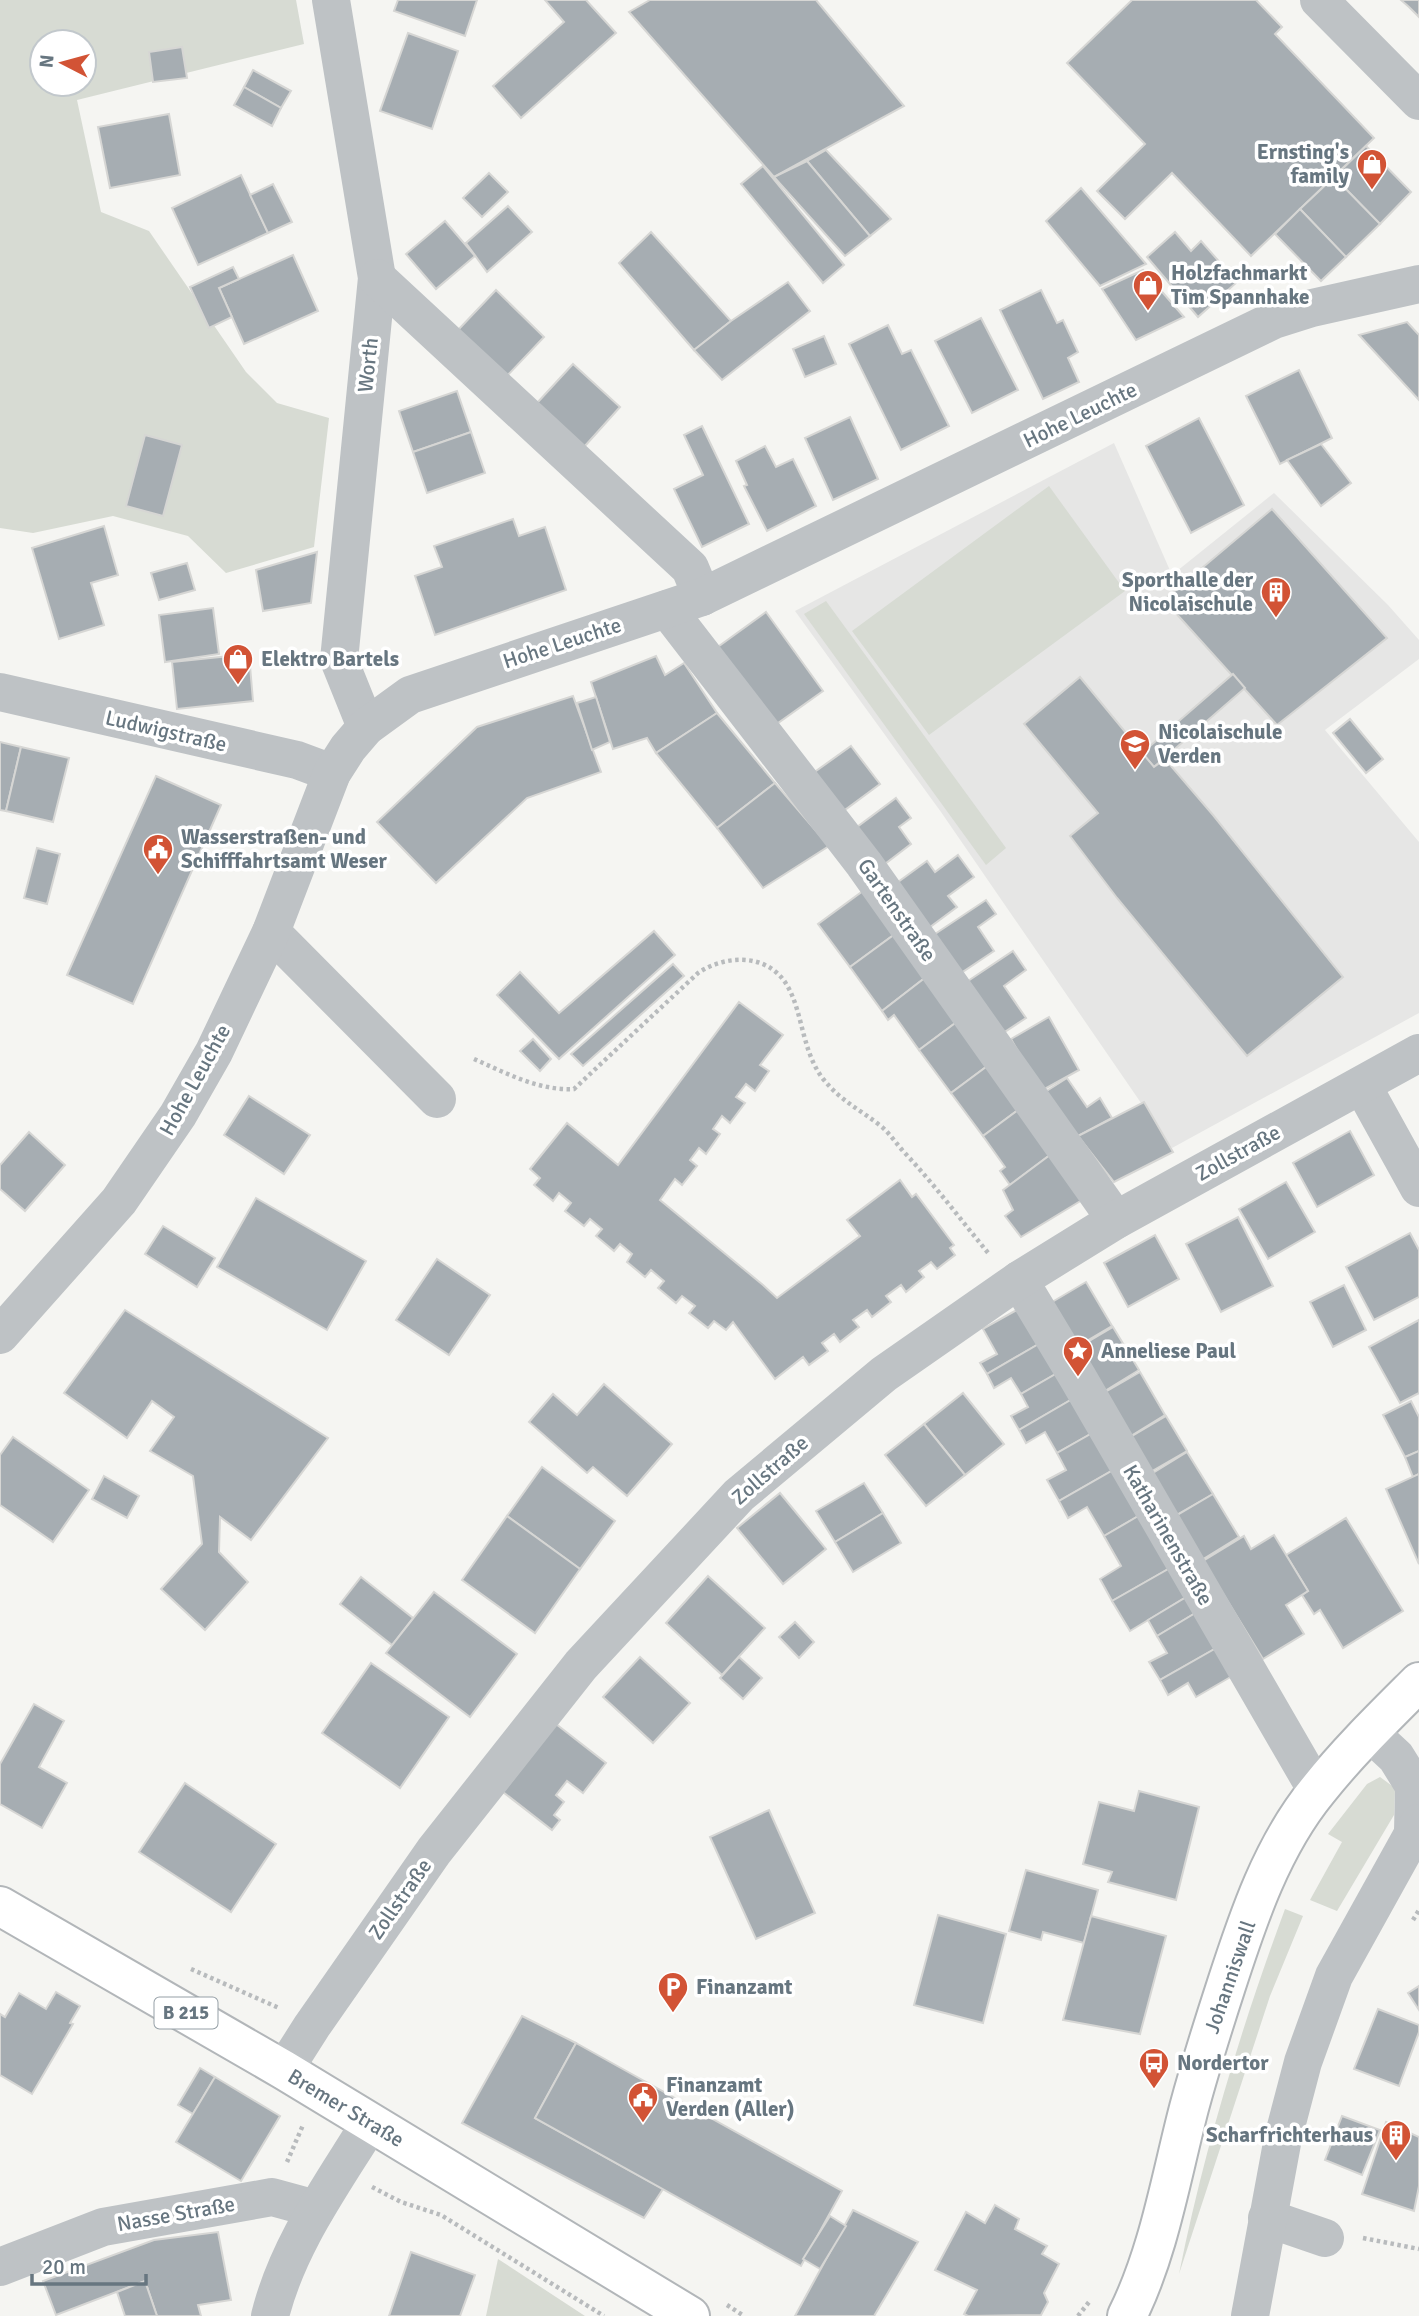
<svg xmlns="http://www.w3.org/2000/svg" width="1419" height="2316" viewBox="0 0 1419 2316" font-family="Signika,sans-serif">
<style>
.built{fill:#e6e6e5}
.green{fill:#d7dbd3;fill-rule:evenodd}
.building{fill:#a6adb2;stroke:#d6d6d4;stroke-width:2}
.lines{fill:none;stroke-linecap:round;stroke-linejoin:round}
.major-casing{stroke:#b2b6b9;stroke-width:42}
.path{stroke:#b8bbbd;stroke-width:4.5;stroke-dasharray:3.5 3.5;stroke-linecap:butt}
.minor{stroke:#bec2c5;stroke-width:38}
.major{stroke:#fff;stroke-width:38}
.labels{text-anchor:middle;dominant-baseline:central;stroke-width:7;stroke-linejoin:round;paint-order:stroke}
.shield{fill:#fff;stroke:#959fa6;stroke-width:2}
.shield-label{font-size:19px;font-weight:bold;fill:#677680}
.poi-label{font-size:21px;font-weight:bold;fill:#677680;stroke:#fff;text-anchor:start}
.street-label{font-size:21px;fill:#677680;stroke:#fff}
</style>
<rect width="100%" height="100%" fill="#f5f5f2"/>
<path class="built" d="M1114 443 1172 575 1274 493 1388 605 1419 640V659L1325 730 1419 842V1013L1172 1148 941 812 795 611Z"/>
<g class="green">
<path d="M0 0H296L304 44 77 100 101 212 149 231 246 372 277 403 329 418 314 547 226 573 188 536 113 516 33 533 0 528ZM42 42H84V84H42Z"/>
<path d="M1049 486 1125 591 929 735 852 631Z"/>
<path d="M826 601 1006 848 986 865 804 614Z"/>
<path d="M1380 1777 1395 1788 1394 1815 1337 1911 1310 1900 1342 1842 1328 1834 1367 1784Z"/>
<path d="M1285 1909 1303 1916 1270 1996 1179 2274C1204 2150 1241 2028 1285 1909Z"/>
<path d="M498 2259 585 2316H486Z"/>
</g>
<g class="building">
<path d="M398 0H477L465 36 394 11Z"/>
<path d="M545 0H586L616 33 521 118 493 86 564 22Z"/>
<path d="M650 0H816L904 106 774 177 629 12Z"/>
<path d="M1132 0H1256L1282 27 1275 34 1374 138 1251 256 1172 173 1125 219 1097 191 1145 144 1067 63Z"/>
<path d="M1401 0H1419V17L1409 7Z"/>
<path d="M408 33 458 51 432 129 380 111Z"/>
<path d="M182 47 187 78 153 82 149 52Z"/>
<path d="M253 70 291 91 281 108 244 87Z"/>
<path d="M244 87 281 108 272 126 234 105Z"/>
<path d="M169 114 180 175 110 188 98 127Z"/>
<path d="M1366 146 1411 192 1380 224 1334 177Z"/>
<path d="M826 150 891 219 870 236 807 161Z"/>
<path d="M807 161 870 236 845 256 774 177Z"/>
<path d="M763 166 844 265 823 283 741 184Z"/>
<path d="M489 173 508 192 482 217 463 198Z"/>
<path d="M241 175 268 233 198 265 172 208Z"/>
<path d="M1334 177 1380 224 1346 257 1300 209Z"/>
<path d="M273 184 292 222 268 233 250 195Z"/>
<path d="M1081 188 1146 264 1100 286 1046 221Z"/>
<path d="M508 206 532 232 487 272 466 243Z"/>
<path d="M1300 209 1346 257 1321 281 1275 234Z"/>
<path d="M445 221 475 256 436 289 406 254Z"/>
<path d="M651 232 731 321 694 350 619 263Z"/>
<path d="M1175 232 1191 251 1201 241 1237 282 1198 317 1147 257Z"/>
<path d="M293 255 318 311 244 344 219 288Z"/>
<path d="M233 267 239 279 219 288 232 317 209 328 190 287Z"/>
<path d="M1143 270 1184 317 1136 340 1102 289Z"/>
<path d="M788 282 810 311 722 380 694 350 731 321Z"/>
<path d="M496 290 544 337 506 377 458 330Z"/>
<path d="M1041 290 1057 323 1063 320 1078 352 1068 358 1079 382 1043 399 1000 310Z"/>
<path d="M981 318 1018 390 972 413 935 341Z"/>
<path d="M1407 322 1419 335V400L1359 335Z"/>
<path d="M888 325 902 354 911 350 949 426 901 450 849 344Z"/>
<path d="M824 336 836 364 805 377 793 349Z"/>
<path d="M573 364 620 407 584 447 537 403Z"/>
<path d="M1299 370 1332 438 1280 464 1246 396Z"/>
<path d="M457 391 471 432 413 452 399 411Z"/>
<path d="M850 417 878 479 833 500 805 438Z"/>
<path d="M1199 418 1244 505 1191 533 1146 446Z"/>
<path d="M702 426 749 524 702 547 674 489 703 475 684 435Z"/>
<path d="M471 432 485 473 427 493 413 452Z"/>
<path d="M145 435 182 445 163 516 126 506Z"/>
<path d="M1321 444 1351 483 1321 506 1287 460Z"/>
<path d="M765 446 776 467 793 459 816 506 767 531 744 486 747 485 736 461Z"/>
<path d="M1272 509 1387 638 1277 725 1164 600Z"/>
<path d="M513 519 519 536 545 527 566 590 435 635 415 576 442 567 434 546Z"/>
<path d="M104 526 118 575 91 583 104 625 59 639 32 548Z"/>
<path d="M317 552 311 603 263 611 256 570Z"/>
<path d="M187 563 195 590 159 600 151 573Z"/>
<path d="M213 608 219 654 165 662 159 615Z"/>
<path d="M766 612 823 691 771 728 715 649Z"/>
<path d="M249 654 253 701 177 709 172 662Z"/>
<path d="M656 656 665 675 684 663 717 713 656 753 647 738 613 749 591 682Z"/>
<path d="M1233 674 1245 688 1154 767 1142 753Z"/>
<path d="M1080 677 1154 767 1165 759 1213 815 1343 977 1247 1056 1117 898 1070 836 1098 813 1024 724Z"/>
<path d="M573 696 601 772 527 798 436 883 377 822 477 727Z"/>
<path d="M596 697 610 742 592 750 577 703Z"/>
<path d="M717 713 775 783 717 828 656 753Z"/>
<path d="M1350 719 1383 759 1366 773 1333 733Z"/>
<path d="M0 742 21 747 6 811 0 810Z"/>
<path d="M851 746 880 784 838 815 809 776Z"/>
<path d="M21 747 69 758 53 822 6 811Z"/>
<path d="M156 776 221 805 133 1004 67 975Z"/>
<path d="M775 783 829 846 763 888 717 828Z"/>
<path d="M896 798 911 818 899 827 911 844 877 870 849 833Z"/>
<path d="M37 848 60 854 47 904 24 898Z"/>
<path d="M958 855 974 877 948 896 957 907 926 930 894 885 927 861 935 872Z"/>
<path d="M863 891 895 934 850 967 818 924Z"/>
<path d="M986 900 996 914 978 927 994 951 955 977 929 938Z"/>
<path d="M654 931 675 955 559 1059 497 995 520 972 559 1013Z"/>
<path d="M895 934 926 977 882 1011 850 967Z"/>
<path d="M1013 951 1026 970 1004 986 1026 1018 1000 1035 965 983Z"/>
<path d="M673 964 684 976 583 1066 571 1054Z"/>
<path d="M926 977 958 1021 919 1050 894 1015 888 1020 882 1011Z"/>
<path d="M739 1002 783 1035 760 1065 769 1071 755 1091 746 1084 736 1097 745 1103 730 1123 722 1116 713 1129 720 1134 706 1154 699 1148 690 1160 697 1166 682 1185 675 1179 660 1200 763 1285 777 1298 860 1236 847 1220 900 1180 912 1197 916 1194 954 1245 950 1248 955 1255 937 1269 931 1262 919 1271 924 1277 906 1292 901 1285 886 1296 891 1302 872 1317 867 1310 853 1320 859 1327 840 1342 834 1334 822 1343 828 1351 809 1365 803 1357 775 1379 733 1322 726 1330 714 1321 708 1328 689 1313 695 1306 682 1296 676 1303 658 1288 664 1281 651 1270 645 1277 627 1262 632 1254 620 1244 614 1251 596 1236 602 1229 590 1219 584 1226 565 1211 571 1203 559 1193 553 1201 534 1185 540 1178 530 1169 567 1123 618 1165Z"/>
<path d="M1049 1017 1079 1070 1041 1091 1011 1039Z"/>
<path d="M958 1021 990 1064 951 1093 919 1050Z"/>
<path d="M533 1039 551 1059 540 1071 520 1051Z"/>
<path d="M990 1064 1022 1107 983 1136 951 1093Z"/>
<path d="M1067 1078 1087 1107 1100 1098 1112 1118 1078 1136 1045 1092Z"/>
<path d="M249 1096 310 1135 284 1174 224 1135Z"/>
<path d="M1144 1102 1173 1152 1114 1182 1078 1136Z"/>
<path d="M1022 1107 1054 1152 1010 1185 1000 1171 1005 1167 983 1136Z"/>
<path d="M1350 1131 1374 1175 1317 1207 1293 1163Z"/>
<path d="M29 1132 65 1165 25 1211 0 1189V1165Z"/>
<path d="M1054 1152 1087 1197 1021 1237 1005 1216 1013 1210 1003 1190Z"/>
<path d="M1286 1182 1315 1232 1268 1259 1239 1209Z"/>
<path d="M256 1198 366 1261 327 1330 217 1267Z"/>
<path d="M1238 1217 1273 1286 1221 1312 1186 1244Z"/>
<path d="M163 1226 215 1258 197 1287 145 1254Z"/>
<path d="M1410 1233 1419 1250V1297L1374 1320 1346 1267Z"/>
<path d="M1155 1235 1179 1279 1128 1307 1104 1263Z"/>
<path d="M437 1259 490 1295 449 1355 396 1320Z"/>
<path d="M1086 1282 1112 1326 1073 1349 1047 1305Z"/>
<path d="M1344 1285 1366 1330 1333 1347 1310 1302Z"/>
<path d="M1022 1307 1042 1342 987 1374 980 1363 997 1354 983 1329Z"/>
<path d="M125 1310 328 1438 251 1540 220 1517 219 1552 248 1582 205 1630 161 1589 202 1544 193 1476 150 1451 174 1417 152 1401 127 1438 64 1393Z"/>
<path d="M1419 1320V1393L1400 1403 1369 1347Z"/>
<path d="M1113 1327 1139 1370 1100 1394 1074 1350Z"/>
<path d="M1042 1342 1059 1372 1021 1394 1011 1378 994 1388 987 1374Z"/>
<path d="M1059 1372 1074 1398 1019 1430 1011 1416 1028 1407 1021 1394Z"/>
<path d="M1140 1372 1165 1415 1126 1439 1100 1395Z"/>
<path d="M604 1384 672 1444 627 1496 593 1467 587 1473 529 1422 553 1394 577 1415Z"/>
<path d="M963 1393 1004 1444 965 1475 924 1424Z"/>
<path d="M1074 1398 1094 1432 1057 1453 1045 1432 1026 1443 1019 1430Z"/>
<path d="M1411 1401 1419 1417V1451L1405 1457 1383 1415Z"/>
<path d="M1166 1416 1187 1451 1147 1474 1127 1439Z"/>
<path d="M924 1424 965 1475 926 1506 885 1455Z"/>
<path d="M1094 1432 1115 1469 1059 1501 1047 1480 1066 1470 1057 1453Z"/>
<path d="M13 1437 89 1490 53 1542 0 1505V1455Z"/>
<path d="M1419 1451V1474L1413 1477 1405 1457Z"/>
<path d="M1187 1452 1213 1494 1173 1517 1148 1476Z"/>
<path d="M542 1467 615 1521 580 1569 507 1516Z"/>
<path d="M1115 1469 1140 1515 1104 1536 1087 1507 1068 1518 1059 1501Z"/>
<path d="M1419 1474V1564L1386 1489Z"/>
<path d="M104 1476 139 1496 127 1518 92 1499Z"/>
<path d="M864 1483 883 1513 835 1542 816 1511Z"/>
<path d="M780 1493 826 1549 783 1584 737 1528Z"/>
<path d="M1213 1494 1239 1537 1200 1561 1174 1517Z"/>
<path d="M883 1513 901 1543 853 1572 835 1542Z"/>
<path d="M1140 1515 1170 1568 1112 1601 1100 1579 1121 1566 1104 1536Z"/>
<path d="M507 1516 580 1569 535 1633 462 1580Z"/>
<path d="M1346 1518 1403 1611 1343 1648 1320 1610 1314 1614 1302 1595 1308 1591 1286 1555Z"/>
<path d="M1274 1535 1308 1591 1286 1605 1304 1634 1263 1659 1203 1561 1244 1536 1251 1549Z"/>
<path d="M1170 1568 1188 1596 1130 1631 1112 1601Z"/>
<path d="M708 1576 765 1628 722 1675 666 1623Z"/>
<path d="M361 1577 413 1618 392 1645 340 1604Z"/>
<path d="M434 1592 517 1654 470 1717 386 1653Z"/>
<path d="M1188 1596 1197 1612 1157 1636 1148 1620Z"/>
<path d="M1197 1612 1218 1647 1160 1680 1149 1662 1167 1653 1157 1636Z"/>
<path d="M795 1622 814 1642 799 1658 779 1637Z"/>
<path d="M1218 1647 1234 1675 1196 1697 1188 1683 1168 1695 1160 1680Z"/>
<path d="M640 1657 690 1703 653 1743 603 1697Z"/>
<path d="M739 1657 762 1678 743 1699 720 1678Z"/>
<path d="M371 1663 449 1717 400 1788 322 1733Z"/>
<path d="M34 1704 64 1721 39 1767 67 1783 42 1828 0 1804V1764Z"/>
<path d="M556 1724 606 1763 583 1793 567 1781 556 1795 564 1802 554 1815 560 1820 552 1830 503 1792Z"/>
<path d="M185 1783 276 1844 231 1912 139 1852Z"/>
<path d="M1139 1791 1199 1807 1176 1900 1108 1882 1112 1872 1083 1864 1099 1802 1134 1811Z"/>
<path d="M769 1810 815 1913 756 1939 710 1837Z"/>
<path d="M1026 1870 1098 1890 1084 1943 1043 1932 1041 1940 1009 1931Z"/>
<path d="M938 1915 1006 1934 983 2023 914 2005Z"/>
<path d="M1091 1916 1166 1936 1140 2034 1063 2020Z"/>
<path d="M1419 1986V2010L1408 1993Z"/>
<path d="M56 1992 80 2006 70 2023 73 2024 32 2094 0 2075V2014L5 2017 19 1993 46 2009Z"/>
<path d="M1378 2009 1419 2025V2032L1399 2086 1354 2069Z"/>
<path d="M522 2016 576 2043 535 2118 663 2189 644 2218 462 2123Z"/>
<path d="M576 2043 842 2191 801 2266 535 2118Z"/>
<path d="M200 2068 215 2077 193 2114 178 2105Z"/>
<path d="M215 2077 280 2116 241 2181 176 2142Z"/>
<path d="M1342 2116 1380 2130 1362 2175 1325 2160Z"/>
<path d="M1386 2122 1419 2137V2186L1414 2211 1362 2194Z"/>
<path d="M995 2205 1019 2219 1015 2229 1047 2246 1042 2254 1059 2264 1044 2293 1048 2302 1041 2315 968 2316 964 2314 977 2290 935 2270 966 2212 985 2223Z"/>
<path d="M853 2210 918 2242 874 2316H795Z"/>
<path d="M830 2216 846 2226 820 2269 803 2259Z"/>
<path d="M218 2232 231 2300 198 2305 201 2316H157L145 2281 56 2315 43 2281 154 2240Z"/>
<path d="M411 2252 475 2275 460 2316H389Z"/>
<path d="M145 2281 157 2316H125L117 2292Z"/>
</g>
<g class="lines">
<g class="major-casing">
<g id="major">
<path d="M0 1906 284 2070 690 2316"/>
<path d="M1127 2316C1159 2252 1171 2177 1189 2108 1200 2067 1213 2026 1226 1986 1248 1918 1272 1846 1318 1790 1348 1752 1384 1717 1419 1682"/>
</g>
</g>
<g class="path">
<path d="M474 1059C506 1073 539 1091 574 1089L698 973C720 958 755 953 777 973 804 997 798 1048 824 1080 842 1102 861 1110 882 1127 890 1134 896 1143 903 1151 934 1184 961 1220 989 1254"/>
<path d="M1413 1920 1419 1910"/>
<path d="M191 1969 279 2008"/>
<path d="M287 2162 303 2125"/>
<path d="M372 2187 401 2202 441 2215 604 2316"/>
<path d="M1363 2238 1419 2249"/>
<path d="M727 2305 744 2316"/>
<path d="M1078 2316 1089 2302"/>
</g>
<g class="minor">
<path d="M331 0 377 278 339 660 366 727"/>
<path d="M1319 0 1419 101"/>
<path d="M377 278 690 568 702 597"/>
<path d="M667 609 864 864 1116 1220"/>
<path d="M0 692 297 760 332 773"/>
<path d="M271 932 437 1099"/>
<path d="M1362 1085 1419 1188"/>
<path d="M1019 1280 1078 1378 1317 1791"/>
<path d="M0 1335 119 1201 178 1115 214 1052 271 932 332 773 348 748 366 727 410 695 702 597 1274 320 1312 308 1419 284"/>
<path d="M1369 1732 1396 1757 1414 1786 1413 1832"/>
<path d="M284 2070 312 2026 434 1851 581 1665 739 1495 884 1374 1019 1280 1116 1220 1419 1053"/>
<path d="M1267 2218 1325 2238"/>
<path d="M0 2267 103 2227 272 2197 316 2209"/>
<path d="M270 2316C288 2244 332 2185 370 2123"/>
<path d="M1250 2316 1283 2138 1303 2062 1334 1976 1419 1823"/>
</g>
<use href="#major" class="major"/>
</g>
<defs>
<g id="shop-pin" transform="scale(1.575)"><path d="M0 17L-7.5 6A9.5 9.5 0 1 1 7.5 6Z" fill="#d25335" stroke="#fff"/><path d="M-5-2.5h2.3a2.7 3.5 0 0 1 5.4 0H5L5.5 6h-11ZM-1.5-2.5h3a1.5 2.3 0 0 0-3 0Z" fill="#fff"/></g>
<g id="building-pin" transform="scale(1.575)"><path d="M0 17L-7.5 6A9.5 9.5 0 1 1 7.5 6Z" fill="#d25335" stroke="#fff"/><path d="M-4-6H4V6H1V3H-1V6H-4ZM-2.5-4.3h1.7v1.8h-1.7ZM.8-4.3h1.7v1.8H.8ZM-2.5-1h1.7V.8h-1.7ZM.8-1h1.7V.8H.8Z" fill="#fff"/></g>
<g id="school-pin" transform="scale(1.575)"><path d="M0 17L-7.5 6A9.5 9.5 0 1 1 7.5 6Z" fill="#d25335" stroke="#fff"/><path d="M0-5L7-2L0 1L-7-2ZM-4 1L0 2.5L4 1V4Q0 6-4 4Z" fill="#fff"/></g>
<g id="civic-pin" transform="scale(1.575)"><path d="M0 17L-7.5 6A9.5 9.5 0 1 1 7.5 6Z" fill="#d25335" stroke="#fff"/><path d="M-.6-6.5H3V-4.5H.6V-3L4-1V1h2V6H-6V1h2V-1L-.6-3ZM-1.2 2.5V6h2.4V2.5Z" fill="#fff"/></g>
<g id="sight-pin" transform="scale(1.575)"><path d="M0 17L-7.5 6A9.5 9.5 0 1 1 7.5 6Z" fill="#d25335" stroke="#fff"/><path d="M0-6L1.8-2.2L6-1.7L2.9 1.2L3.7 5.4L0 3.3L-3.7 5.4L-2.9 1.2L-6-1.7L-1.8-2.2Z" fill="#fff"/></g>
<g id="parking-pin" transform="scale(1.575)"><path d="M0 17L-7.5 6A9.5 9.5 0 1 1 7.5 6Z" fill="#d25335" stroke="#fff"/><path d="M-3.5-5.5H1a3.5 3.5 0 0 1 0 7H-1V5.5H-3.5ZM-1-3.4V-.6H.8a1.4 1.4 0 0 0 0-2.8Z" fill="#fff"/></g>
<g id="bus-pin" transform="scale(1.575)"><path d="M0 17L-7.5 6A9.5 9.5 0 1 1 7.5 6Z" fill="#d25335" stroke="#fff"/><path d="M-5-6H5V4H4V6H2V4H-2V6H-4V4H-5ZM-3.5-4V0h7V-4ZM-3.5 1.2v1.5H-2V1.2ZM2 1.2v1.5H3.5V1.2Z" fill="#fff"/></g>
</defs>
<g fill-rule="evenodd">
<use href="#shop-pin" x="1372" y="164"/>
<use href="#shop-pin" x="1148" y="285"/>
<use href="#building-pin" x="1276" y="592"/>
<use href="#shop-pin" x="238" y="659"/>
<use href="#school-pin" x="1135" y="744"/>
<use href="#civic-pin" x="158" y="849"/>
<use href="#sight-pin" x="1078" y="1351"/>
<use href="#parking-pin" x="673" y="1987"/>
<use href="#bus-pin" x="1154" y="2063"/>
<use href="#civic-pin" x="643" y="2097"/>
<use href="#building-pin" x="1396" y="2135"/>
</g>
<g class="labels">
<rect class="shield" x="154.5" y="1997.5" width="63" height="31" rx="5"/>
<g class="shield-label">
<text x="186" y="2013">B 215</text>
</g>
<g class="poi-label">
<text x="1349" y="152" text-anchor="end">Ernsting's<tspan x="1349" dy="24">family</tspan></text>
<text x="1171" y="273">Holzfachmarkt<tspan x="1171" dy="24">Tim Spannhake</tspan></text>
<text x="1253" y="580" text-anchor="end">Sporthalle der<tspan x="1253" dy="24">Nicolaischule</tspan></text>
<text x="261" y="659">Elektro Bartels</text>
<text x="1158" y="732">Nicolaischule<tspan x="1158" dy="24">Verden</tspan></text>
<text x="181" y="837">Wasserstraßen- und<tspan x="181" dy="24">Schifffahrtsamt Weser</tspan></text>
<text x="1101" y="1351">Anneliese Paul</text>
<text x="696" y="1987">Finanzamt</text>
<text x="1177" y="2063">Nordertor</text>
<text x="666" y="2085">Finanzamt<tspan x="666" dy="24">Verden (Aller)</tspan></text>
<text x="1373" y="2135" text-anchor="end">Scharfrichterhaus</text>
</g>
<g class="street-label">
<text transform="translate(368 365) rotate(-84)">Worth</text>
<text transform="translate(1080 415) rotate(-26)">Hohe Leuchte</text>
<text transform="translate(562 643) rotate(-18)">Hohe Leuchte</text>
<text transform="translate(166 731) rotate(13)">Ludwigstraße</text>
<text transform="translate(897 910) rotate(55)">Gartenstraße</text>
<text transform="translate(195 1080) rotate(-61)">Hohe Leuchte</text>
<text transform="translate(1238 1153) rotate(-29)">Zollstraße</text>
<text transform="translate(770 1470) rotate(-41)">Zollstraße</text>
<text transform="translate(1168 1535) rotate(60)">Katharinenstraße</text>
<text transform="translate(400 1899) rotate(-55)">Zollstraße</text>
<text transform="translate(1230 1977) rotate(-71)">Johanniswall</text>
<text transform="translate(346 2108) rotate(31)">Bremer Straße</text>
<text transform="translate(176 2214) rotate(-10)">Nasse Straße</text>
</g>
</g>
<g transform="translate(63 63) rotate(276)"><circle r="33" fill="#ffffff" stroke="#c2c8cc" stroke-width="2"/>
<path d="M0-5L12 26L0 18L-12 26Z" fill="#d25335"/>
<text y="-10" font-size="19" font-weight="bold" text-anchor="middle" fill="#677680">N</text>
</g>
<path d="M32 2274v10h114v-10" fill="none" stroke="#677680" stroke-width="3.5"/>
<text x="42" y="2274" font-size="21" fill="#677680" stroke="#ffffff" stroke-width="5" paint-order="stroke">20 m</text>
</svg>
